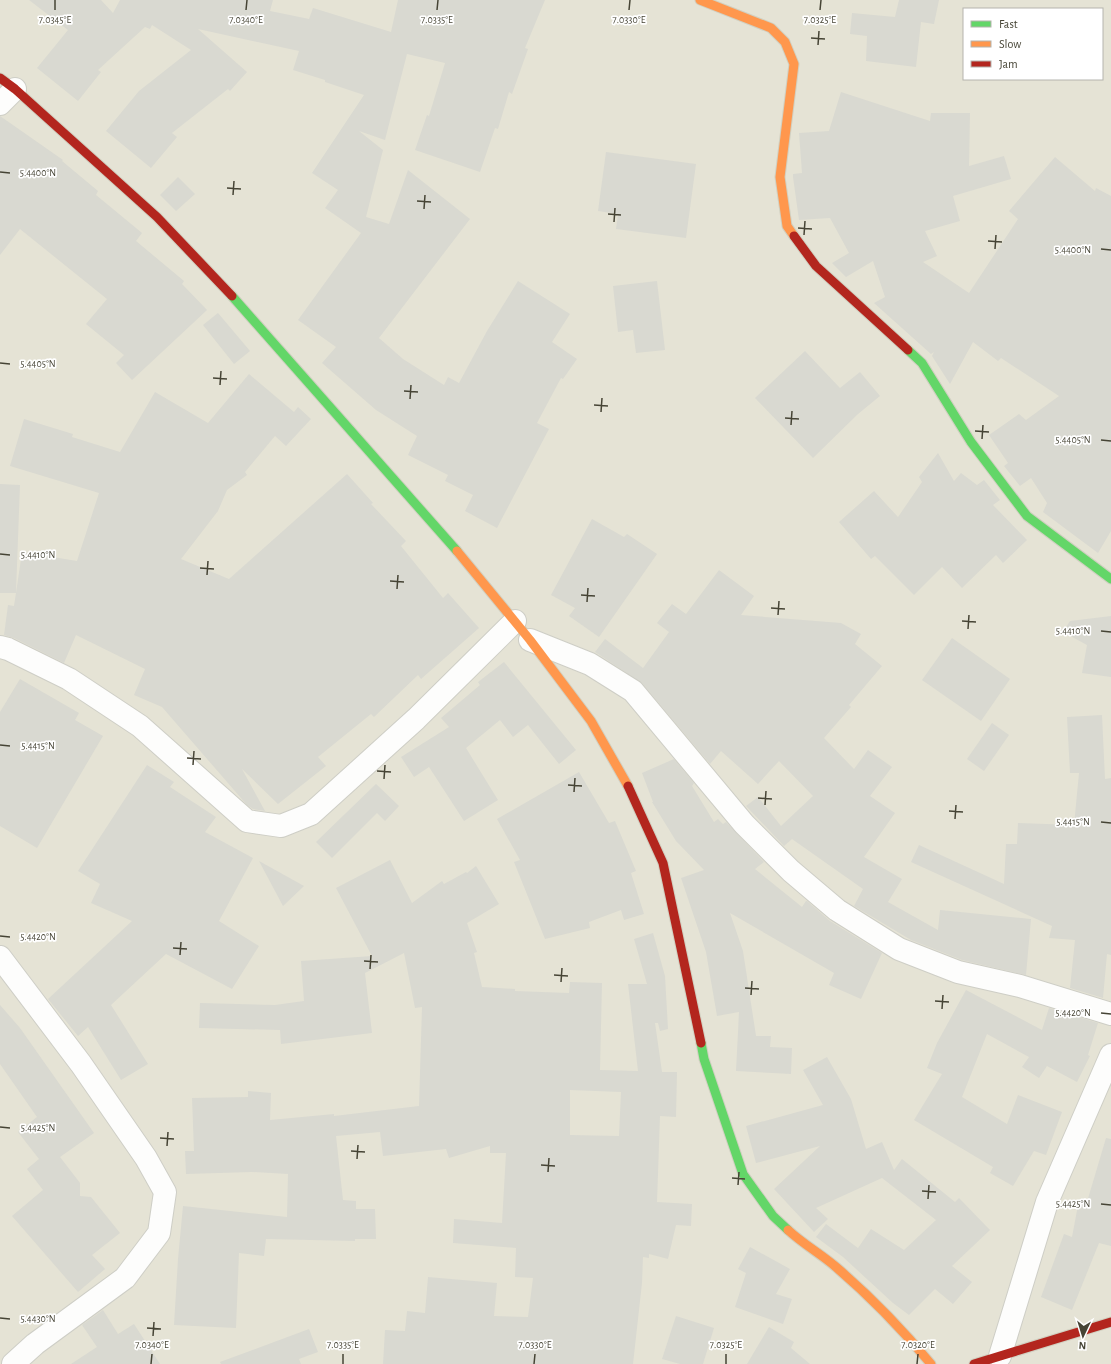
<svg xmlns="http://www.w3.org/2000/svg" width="1111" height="1364" viewBox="0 0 1111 1364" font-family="'Alegreya Sans',sans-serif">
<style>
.residential{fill:#e5e3d5;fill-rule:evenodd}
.building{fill:#d9d9d1;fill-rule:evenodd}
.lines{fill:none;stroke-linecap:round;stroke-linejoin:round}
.street-casing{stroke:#cecec6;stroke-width:24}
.fast-casing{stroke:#d1d0c1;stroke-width:11}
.slow-casing{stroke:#d1d0c1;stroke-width:11}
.jam-casing{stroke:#d1d0c1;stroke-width:11}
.street{stroke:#fdfdfc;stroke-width:22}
.fast{stroke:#63d668;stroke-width:9}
.slow{stroke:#ff974d;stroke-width:9}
.jam{stroke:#b3261e;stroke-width:9}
.ticks{fill:none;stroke:#464435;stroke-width:1.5}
.ticks-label{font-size:10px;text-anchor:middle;fill:#464435;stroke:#fff;stroke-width:3.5;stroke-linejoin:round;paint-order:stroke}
</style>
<rect width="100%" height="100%" fill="#f0f0e8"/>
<path class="residential" d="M0 0H1111V1364H0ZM964 9H1102V79H964Z"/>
<g class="building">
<path d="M29 0H101L113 13 120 0H273L270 11 309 19 313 8 391 32 398 0H545L525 48 528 49 512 94 509 92 498 129 495 128 480 172 415 150 427 115 429 116 445 63 407 54 385 140 359 131 383 150 366 217 389 224 408 170 470 219 379 338 403 359 444 385 448 377 459 383 487 331 518 281 570 314 552 342 577 359 563 379 561 378 537 423 549 429 497 528 465 511 473 495 445 481 448 475 408 455 417 436 376 410 322 363 336 347 298 320 361 233 325 208 338 190 312 173 364 95 325 82V80L293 70 299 51 198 29 247 72 230 91 228 89 172 133 177 137 151 168 106 131 139 91 191 50 152 25 150 29 145 27 98 70 101 72 78 101 37 68 68 30Z"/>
<path d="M899 0H939L934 24 921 22 916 67 866 61 867 36 850 34 852 13 895 17Z"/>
<path d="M841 92 930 121 931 113H970L969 166 1004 156 1011 179 953 196 960 221 925 231 937 256 923 262 969 293 1018 219 1009 211 1055 157 1095 191 1096 188 1111 196V531L1098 553 1043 512 1047 503 1031 478 1020 486 1004 466 1008 463 989 435 1019 414 1026 420 1059 396 1001 358 998 361 973 342 950 384 932 356 934 352 931 354 874 303 885 297 873 261 846 277 832 263 849 253 830 218 799 220 793 177V174L802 173 799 133 829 131Z"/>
<path d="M0 116 63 160 62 161 98 191 96 195 142 233 136 241 184 281 182 284 207 310 132 380 116 363 124 355 86 324 107 299 20 229 0 255Z"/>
<path d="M606 152 696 164 686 238 616 229 618 214 598 211Z"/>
<path d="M178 177 195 194 176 211 160 195Z"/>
<path d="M657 281 665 350 636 353 633 330 618 332 613 286Z"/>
<path d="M218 313 250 351 234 364 203 325Z"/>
<path d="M805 351 840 388 860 372 880 396 858 414 813 458 755 398Z"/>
<path d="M249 374 294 412 298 407 311 419 286 446 275 436 245 472 247 475 227 490 218 511 181 559 229 579 347 474 373 503 371 504 406 541 401 546 443 598 448 593 479 628 421 679 418 675 374 717 371 714 318 757 326 766 278 804 242 769 265 811 253 809 247 805 162 707 134 695 145 669 76 635 64 663 14 638 4 635 8 605 14 606 16 593H0V484L20 485 16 593 22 552 77 561 99 493 10 466 24 419 73 434 72 437 120 452 155 392 208 423Z"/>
<path d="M938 453 954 481 961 473 977 485 984 480 1000 500 993 505 1027 540 1003 563 996 555 962 588 942 567 914 595 875 556 871 559 839 522 874 491 898 517 922 482 919 477Z"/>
<path d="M592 519 624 537 627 534 657 554 599 637 569 616 575 608 551 595Z"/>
<path d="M719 570 754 596 741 615 841 623 861 634 855 644 882 666 849 705 851 707 824 738 854 769 868 750 892 767 870 796 895 813 864 857 902 879 888 902 938 930 940 910 1031 919 1026 975 962 960 911 940 854 906 863 889 792 839 784 846 746 806 758 797 781 826 813 796 779 761 758 784 721 751 710 764 642 683 595 652 605 639 643 668 669 632 657 623 672 604 686 614Z"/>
<path d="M1111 616V677L1082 673 1087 645 1063 632 1070 621Z"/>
<path d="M952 638 1010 679 981 721 922 680Z"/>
<path d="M504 662 576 750 559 764 528 725 513 737 500 720 466 748 498 800 464 821 429 767 414 777 401 757 449 727 441 718 480 685 478 682Z"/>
<path d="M20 679 79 713 75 720 103 736 37 848 0 826V712Z"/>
<path d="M1102 715 1105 779 1111 778V955L1107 954 1103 998 1070 988 1075 940 1049 938 1052 926 911 862 919 845 1004 884 1006 844H1017L1018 823 1074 825 1079 773H1070L1067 717Z"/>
<path d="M992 723 1009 735 984 771 967 759Z"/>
<path d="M674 759 694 783 692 786 714 822 718 819 723 824 726 822 764 862 755 869 802 907 806 901H807L830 921 882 953 861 999 829 985 834 973 730 913 743 951 756 1036H771L770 1047 792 1048 791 1074 736 1071 739 1012 717 1016 706 952 681 878 704 870 676 841 652 802H653L642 773Z"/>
<path d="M147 765 174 782 170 787 216 817 205 832 253 858 219 921 259 946 232 989 166 954 111 1005 148 1064 121 1080 88 1027 78 1036 48 999 132 921 91 903 100 884 78 871Z"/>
<path d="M579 772 609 823 615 821 636 871 631 873 644 914 624 920 621 910 589 922 590 928 545 939 514 862 520 860 497 819Z"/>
<path d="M376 784 399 806 385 821 377 813 332 858 316 842Z"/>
<path d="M390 860 412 903 442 881 444 884 466 872 467 873 476 866 499 904 467 923 477 952 474 953 482 987 515 989V991L569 993 570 982 602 983 600 1070 638 1071 628 984H647L634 939 653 933 665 976 668 1029 660 1031 658 1023H655L662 1072H677L676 1117 660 1116 657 1202 692 1204 691 1226 676 1225 668 1259 649 1254V1258L643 1257 642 1283 633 1364H383L385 1330 405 1331 407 1311 425 1313 428 1277 497 1283 494 1316 528 1317 533 1278 515 1277 516 1248 453 1243 454 1219 502 1223 506 1153H490V1146L449 1158 446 1149 383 1156 380 1132 336 1136 343 1200 356 1201V1209H375L376 1239H355V1241L266 1239 264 1256 239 1253 236 1328 174 1325 178 1259 183 1206 287 1217 288 1174 252 1172 186 1174 185 1151H194L192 1098 248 1097V1091L271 1093 270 1120 334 1114V1116L419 1106 422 1007 415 1008 404 953 365 973 372 1033 281 1044 280 1030 199 1028 200 1003 275 1005 304 1001 301 961 372 956 336 888ZM570 1090 621 1092 619 1136 570 1135Z"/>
<path d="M259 861 304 886 283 906Z"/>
<path d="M966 990 1042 1030 1049 1008 1098 1023 1088 1055 1090 1056 1077 1082 1047 1066 1039 1078 1022 1067 1029 1057 987 1034 962 1097 1007 1124 1018 1095 1062 1112 1046 1155 1034 1151 1013 1186 990 1173 993 1167 914 1120 942 1074 927 1068 937 1043Z"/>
<path d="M0 1005 20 1028 94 1133 60 1157 80 1183V1196L91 1197 120 1233 92 1255 105 1269 78 1292 12 1216 43 1190 27 1169 39 1159 18 1132 37 1117 0 1064Z"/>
<path d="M827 1057 851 1099 866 1149 882 1142 894 1170 902 1159 955 1202 959 1198 990 1230 952 1266 972 1282 953 1304 935 1289 909 1315 893 1303 843 1257 816 1237 826 1224 858 1248 871 1229 904 1250 936 1220 882 1178 816 1208 828 1219 814 1232 774 1189 820 1146 756 1163 746 1126 823 1105 803 1070Z"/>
<path d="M1106 1138 1111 1139V1246L1099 1243 1072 1310 1041 1297 1064 1234 1072 1237 1079 1200 1087 1202Z"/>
<path d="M750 1247 790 1269 776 1294 792 1299 783 1324 735 1307 746 1273 738 1269Z"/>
<path d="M103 1310 118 1334 134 1324 160 1364H71L97 1347 82 1325Z"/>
<path d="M676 1316 714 1328 703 1364H680L662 1359Z"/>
<path d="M769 1327 794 1342 791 1348 810 1364H747Z"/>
<path d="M309 1329 318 1352 299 1359 301 1364H221L220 1362Z"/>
</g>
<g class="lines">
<g class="street-casing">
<g id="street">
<path d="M0 104 15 89"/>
<path d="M530 640 590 664 633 691 744 824 791 871 837 910 899 949 958 972 1020 986 1111 1014"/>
<path d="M0 647 8 649 69 679 140 726 247 821 281 826 311 814 416 719 515 621"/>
<path d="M0 957 81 1064 146 1158 165 1192 159 1233 125 1278 35 1344 13 1364"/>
<path d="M1000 1356 1047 1202 1111 1055"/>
</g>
</g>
<g class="fast-casing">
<g id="fast">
<path d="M232 296 457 551"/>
<path d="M908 350 922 363 971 442 1027 516 1111 579"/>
<path d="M701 1043 704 1059 743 1174 773 1216 788 1230"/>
</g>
</g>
<g class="slow-casing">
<g id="slow">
<path d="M700 0 771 28 785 42 794 64 780 177 787 226 794 236"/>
<path d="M457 551 530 640 591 721 628 786"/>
<path d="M788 1230C803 1244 821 1254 836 1267 871 1297 902 1329 931 1364"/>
</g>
</g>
<g class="jam-casing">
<g id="jam">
<path d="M0 78 15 89 157 217 232 296"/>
<path d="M794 236 816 266 908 350"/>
<path d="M628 786 663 863 701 1043"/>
<path d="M974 1364 1111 1322"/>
</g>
</g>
<use href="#street" class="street"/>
<use href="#fast" class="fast"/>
<use href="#slow" class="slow"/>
<use href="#jam" class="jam"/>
</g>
<path class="ticks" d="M55 10V0M246 10 247 0M437 10 438 0M629 10 630 0M820 10 821 0M811 38 825 39M818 45 819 31M0 172 10 173M227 188 241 189M233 195 234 181M417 201 431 202M424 209 425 195M608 214 621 215M614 222 615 208M798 228 812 229M804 235 805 221M988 241 1002 242M995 249 996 235M1101 249 1111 250M0 363 10 364M213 378 227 379M220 385 221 371M404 391 418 392M410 399 411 385M594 405 608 406M601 412 602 398M785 418 799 419M791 425 792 411M975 431 989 432M982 439 983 425M1101 440 1111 441M0 554 10 555M200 568 214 569M207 575 208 561M390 581 404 582M397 589 398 575M581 595 595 596M587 602 588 588M771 608 785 609M778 615 779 601M962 621 976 622M968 629 969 615M1101 631 1111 632M0 745 10 746M187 758 201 759M193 765 194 751M377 771 391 772M384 779 385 765M568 785 582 786M574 792 575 778M758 798 772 799M765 805 766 791M949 811 963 812M955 819 956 805M1101 822 1111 823M0 936 10 937M173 948 187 949M180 955 181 942M364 961 378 962M370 969 371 955M554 975 568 976M561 982 562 968M745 988 759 989M751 995 752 981M935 1001 949 1002M942 1009 943 995M1101 1013 1111 1014M0 1127 10 1128M160 1138 174 1139M167 1146 168 1132M351 1151 365 1152M357 1159 358 1145M541 1165 555 1166M548 1172 549 1158M732 1178 745 1179M738 1185 739 1172M922 1191 936 1192M928 1199 929 1185M1101 1204 1111 1205M0 1318 10 1319M147 1328 161 1329M153 1336 154 1322M151 1364 152 1354M343 1364V1354M534 1364 535 1354M726 1364V1354M917 1364 918 1354"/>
<g class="ticks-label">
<text x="55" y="23">7.0345°E</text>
<text x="246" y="23">7.0340°E</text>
<text x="437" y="23">7.0335°E</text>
<text x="629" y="23">7.0330°E</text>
<text x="820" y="23">7.0325°E</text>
<text x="38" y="176">5.4400°N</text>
<text x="1073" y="253">5.4400°N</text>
<text x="38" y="367">5.4405°N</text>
<text x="1073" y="443">5.4405°N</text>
<text x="38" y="558">5.4410°N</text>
<text x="1073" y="634">5.4410°N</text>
<text x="38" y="749">5.4415°N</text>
<text x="1073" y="825">5.4415°N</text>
<text x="38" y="940">5.4420°N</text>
<text x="1073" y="1016">5.4420°N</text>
<text x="38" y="1131">5.4425°N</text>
<text x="1073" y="1207">5.4425°N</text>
<text x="38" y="1322">5.4430°N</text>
<text x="152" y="1348">7.0340°E</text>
<text x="343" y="1348">7.0335°E</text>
<text x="535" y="1348">7.0330°E</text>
<text x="726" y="1348">7.0325°E</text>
<text x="918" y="1348">7.0320°E</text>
</g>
<rect x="963" y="8" width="140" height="72" fill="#ffffff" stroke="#b5b4ae"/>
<rect x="971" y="21" width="20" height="6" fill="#63d668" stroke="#b5b4ae"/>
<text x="999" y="28" font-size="12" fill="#464435">Fast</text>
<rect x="971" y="41" width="20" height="6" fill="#ff974d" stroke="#b5b4ae"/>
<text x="999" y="48" font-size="12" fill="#464435">Slow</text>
<rect x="971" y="61" width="20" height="6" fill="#b3261e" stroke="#b5b4ae"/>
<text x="999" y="68" font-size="12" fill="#464435">Jam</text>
<g transform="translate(1083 1336) rotate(184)" stroke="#ffffff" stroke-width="3" paint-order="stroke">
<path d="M0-3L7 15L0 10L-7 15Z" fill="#464435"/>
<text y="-6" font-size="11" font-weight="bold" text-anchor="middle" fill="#464435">N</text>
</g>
</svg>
